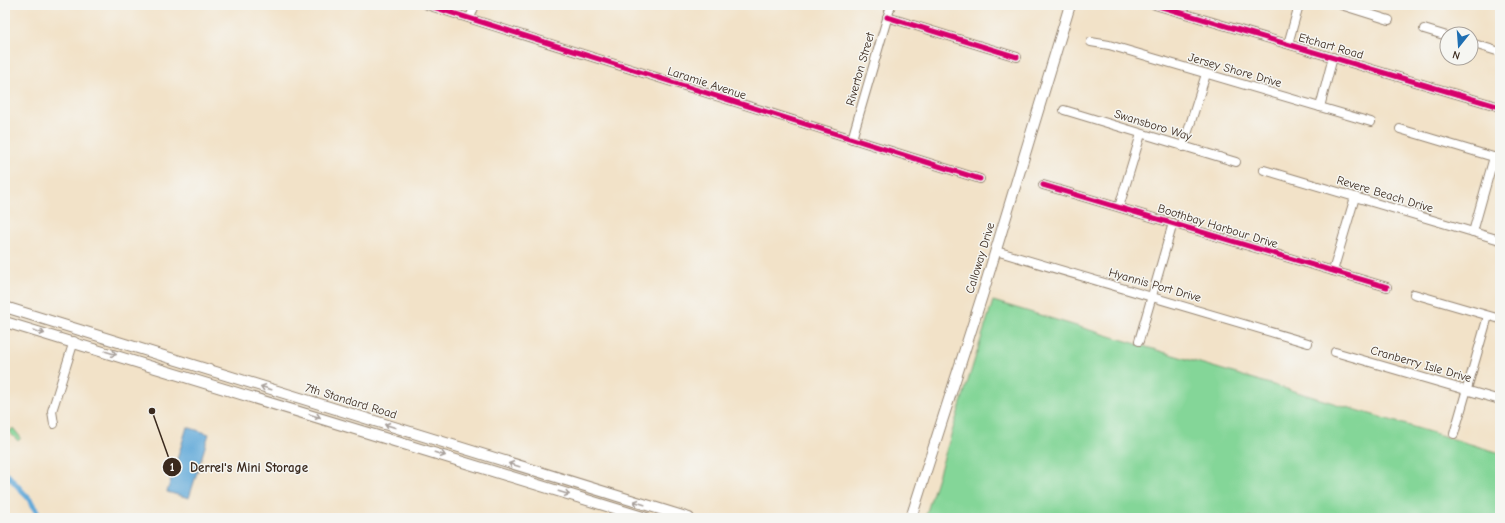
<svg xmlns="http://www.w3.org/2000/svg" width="1505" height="523" viewBox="0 0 1505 523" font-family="'Comic Neue',sans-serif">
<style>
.green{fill:#84d698;stroke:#60805b}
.water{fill:#63aad9;stroke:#4f6a7c}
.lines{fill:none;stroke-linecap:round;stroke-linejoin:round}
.canal{stroke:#63aad9;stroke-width:5.5}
.minor-casing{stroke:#968673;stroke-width:10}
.major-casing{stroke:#968673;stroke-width:12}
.minor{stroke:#fff;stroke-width:8}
.major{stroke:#fff;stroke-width:10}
.cycleway-casing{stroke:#f6f6f2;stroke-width:8}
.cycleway{stroke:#d6006c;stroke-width:5}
.oneway{stroke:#a79f9a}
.labels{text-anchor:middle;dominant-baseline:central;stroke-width:3;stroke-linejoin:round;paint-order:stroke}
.street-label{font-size:12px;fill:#3b2a1e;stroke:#f6f6f2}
.leader{fill:none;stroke:#3b2a1e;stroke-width:1.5}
.callout-dot{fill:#3b2a1e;stroke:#f6f6f2;stroke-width:1.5}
.mark-label{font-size:12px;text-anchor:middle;font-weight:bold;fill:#fff}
.callout-label{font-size:13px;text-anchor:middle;font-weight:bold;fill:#3b2a1e;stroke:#f6f6f2;stroke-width:3;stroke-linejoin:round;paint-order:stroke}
</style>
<rect width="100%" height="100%" fill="#f6f6f2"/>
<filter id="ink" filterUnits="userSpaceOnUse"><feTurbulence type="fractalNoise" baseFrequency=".025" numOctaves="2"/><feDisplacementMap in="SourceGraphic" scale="8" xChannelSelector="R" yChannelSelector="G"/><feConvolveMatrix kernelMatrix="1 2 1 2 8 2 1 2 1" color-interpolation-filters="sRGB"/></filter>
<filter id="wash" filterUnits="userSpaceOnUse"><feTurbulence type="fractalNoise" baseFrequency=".012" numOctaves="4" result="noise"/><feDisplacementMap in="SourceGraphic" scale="16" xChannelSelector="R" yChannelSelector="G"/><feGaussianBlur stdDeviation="0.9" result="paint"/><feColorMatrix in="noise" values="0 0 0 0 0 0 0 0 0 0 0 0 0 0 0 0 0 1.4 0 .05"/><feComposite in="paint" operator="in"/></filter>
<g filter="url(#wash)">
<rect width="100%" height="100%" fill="#f2e2c8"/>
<g class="green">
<path d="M993 301 1500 453V518H925Z"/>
<path d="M13 428 21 438 18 441 9 432Z"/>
</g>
<path class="water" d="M187 427 209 434 189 498 167 492Z"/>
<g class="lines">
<path class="canal" d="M5 472 30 500 41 518"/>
</g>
</g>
<g filter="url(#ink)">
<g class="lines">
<g class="minor-casing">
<g id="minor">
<path d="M427 5 980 179"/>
<path d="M1155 5 1500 107"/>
<path d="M1341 5 1389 20"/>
<path d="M887 17 1017 57"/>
<path d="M470 18 475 5"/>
<path d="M1424 29 1447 36"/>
<path d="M1091 42 1109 45 1371 122"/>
<path d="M1471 43 1500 52"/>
<path d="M1288 44 1299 5"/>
<path d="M1320 107 1333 57"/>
<path d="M1064 110 1236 162"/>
<path d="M1400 129 1500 159"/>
<path d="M852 139 891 5"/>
<path d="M1183 147 1206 74"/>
<path d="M1264 170 1500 240"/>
<path d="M1043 185 1387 287"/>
<path d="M1119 207 1141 134"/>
<path d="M1473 232 1494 157"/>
<path d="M996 251 1308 343"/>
<path d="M1333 271 1355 197"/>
<path d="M1414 294 1500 319"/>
<path d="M1139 341 1173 223"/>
<path d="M1335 352 1500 400"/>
<path d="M54 424 52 411 74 341"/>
<path d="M1454 434 1488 316"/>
</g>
</g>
<g class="major-casing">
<g id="major">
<path d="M5 307 689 518"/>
<path d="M5 322 646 518"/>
<path d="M911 518 982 296 1070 5"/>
</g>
</g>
<use href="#minor" class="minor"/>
<use href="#major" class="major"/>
<g class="cycleway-casing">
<g id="cycleway">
<path d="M427 5 980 179"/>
<path d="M1155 5 1500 107"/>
<path d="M887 17 1017 57"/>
<path d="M1043 185 1387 287"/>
</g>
</g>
<use href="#cycleway" class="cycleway"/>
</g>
<defs><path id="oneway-shaft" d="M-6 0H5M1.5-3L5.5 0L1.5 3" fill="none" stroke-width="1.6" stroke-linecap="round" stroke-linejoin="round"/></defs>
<g class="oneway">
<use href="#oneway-shaft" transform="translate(39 332) rotate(16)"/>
<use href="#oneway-shaft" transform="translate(111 353) rotate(17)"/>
<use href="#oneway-shaft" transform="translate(266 388) rotate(-163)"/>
<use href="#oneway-shaft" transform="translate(315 416) rotate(17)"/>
<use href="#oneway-shaft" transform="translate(390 426) rotate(-163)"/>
<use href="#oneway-shaft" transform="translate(440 454) rotate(17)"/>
<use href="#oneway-shaft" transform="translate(514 465) rotate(-163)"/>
<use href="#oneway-shaft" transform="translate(564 493) rotate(17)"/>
<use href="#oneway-shaft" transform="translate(639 503) rotate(-163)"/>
</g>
</g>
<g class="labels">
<g class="street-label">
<text transform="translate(1331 46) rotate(16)">Etchart Road</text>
<text transform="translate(860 69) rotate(-74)">Riverton Street</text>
<text transform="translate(1235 70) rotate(16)">Jersey Shore Drive</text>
<text transform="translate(707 83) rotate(18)">Laramie Avenue</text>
<text transform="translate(1153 125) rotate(17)">Swansboro Way</text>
<text transform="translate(1385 194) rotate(17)">Revere Beach Drive</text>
<text transform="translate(1218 226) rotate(17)">Boothbay Harbour Drive</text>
<text transform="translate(980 258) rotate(-73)">Calloway Drive</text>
<text transform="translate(1155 285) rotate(16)">Hyannis Port Drive</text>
<text transform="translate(1421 364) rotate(16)">Cranberry Isle Drive</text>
<text transform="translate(351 401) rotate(17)">7th Standard Road</text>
</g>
</g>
<path class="leader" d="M152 411L172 467"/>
<g class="callout-dot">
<circle cx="152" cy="411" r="4"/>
<circle cx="172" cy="467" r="10"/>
</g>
<g class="mark-label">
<text x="172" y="471">1</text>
</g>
<g class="callout-label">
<text x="249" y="472">Derrel's Mini Storage</text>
</g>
<rect width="1505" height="523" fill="none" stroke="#f6f6f2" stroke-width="20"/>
<g transform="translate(1459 46) rotate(197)"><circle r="19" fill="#f6f6f2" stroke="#aba49d"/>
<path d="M0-3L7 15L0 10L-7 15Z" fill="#1f6fb2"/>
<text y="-6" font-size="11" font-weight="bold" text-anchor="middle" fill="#3b2a1e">N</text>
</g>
</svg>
